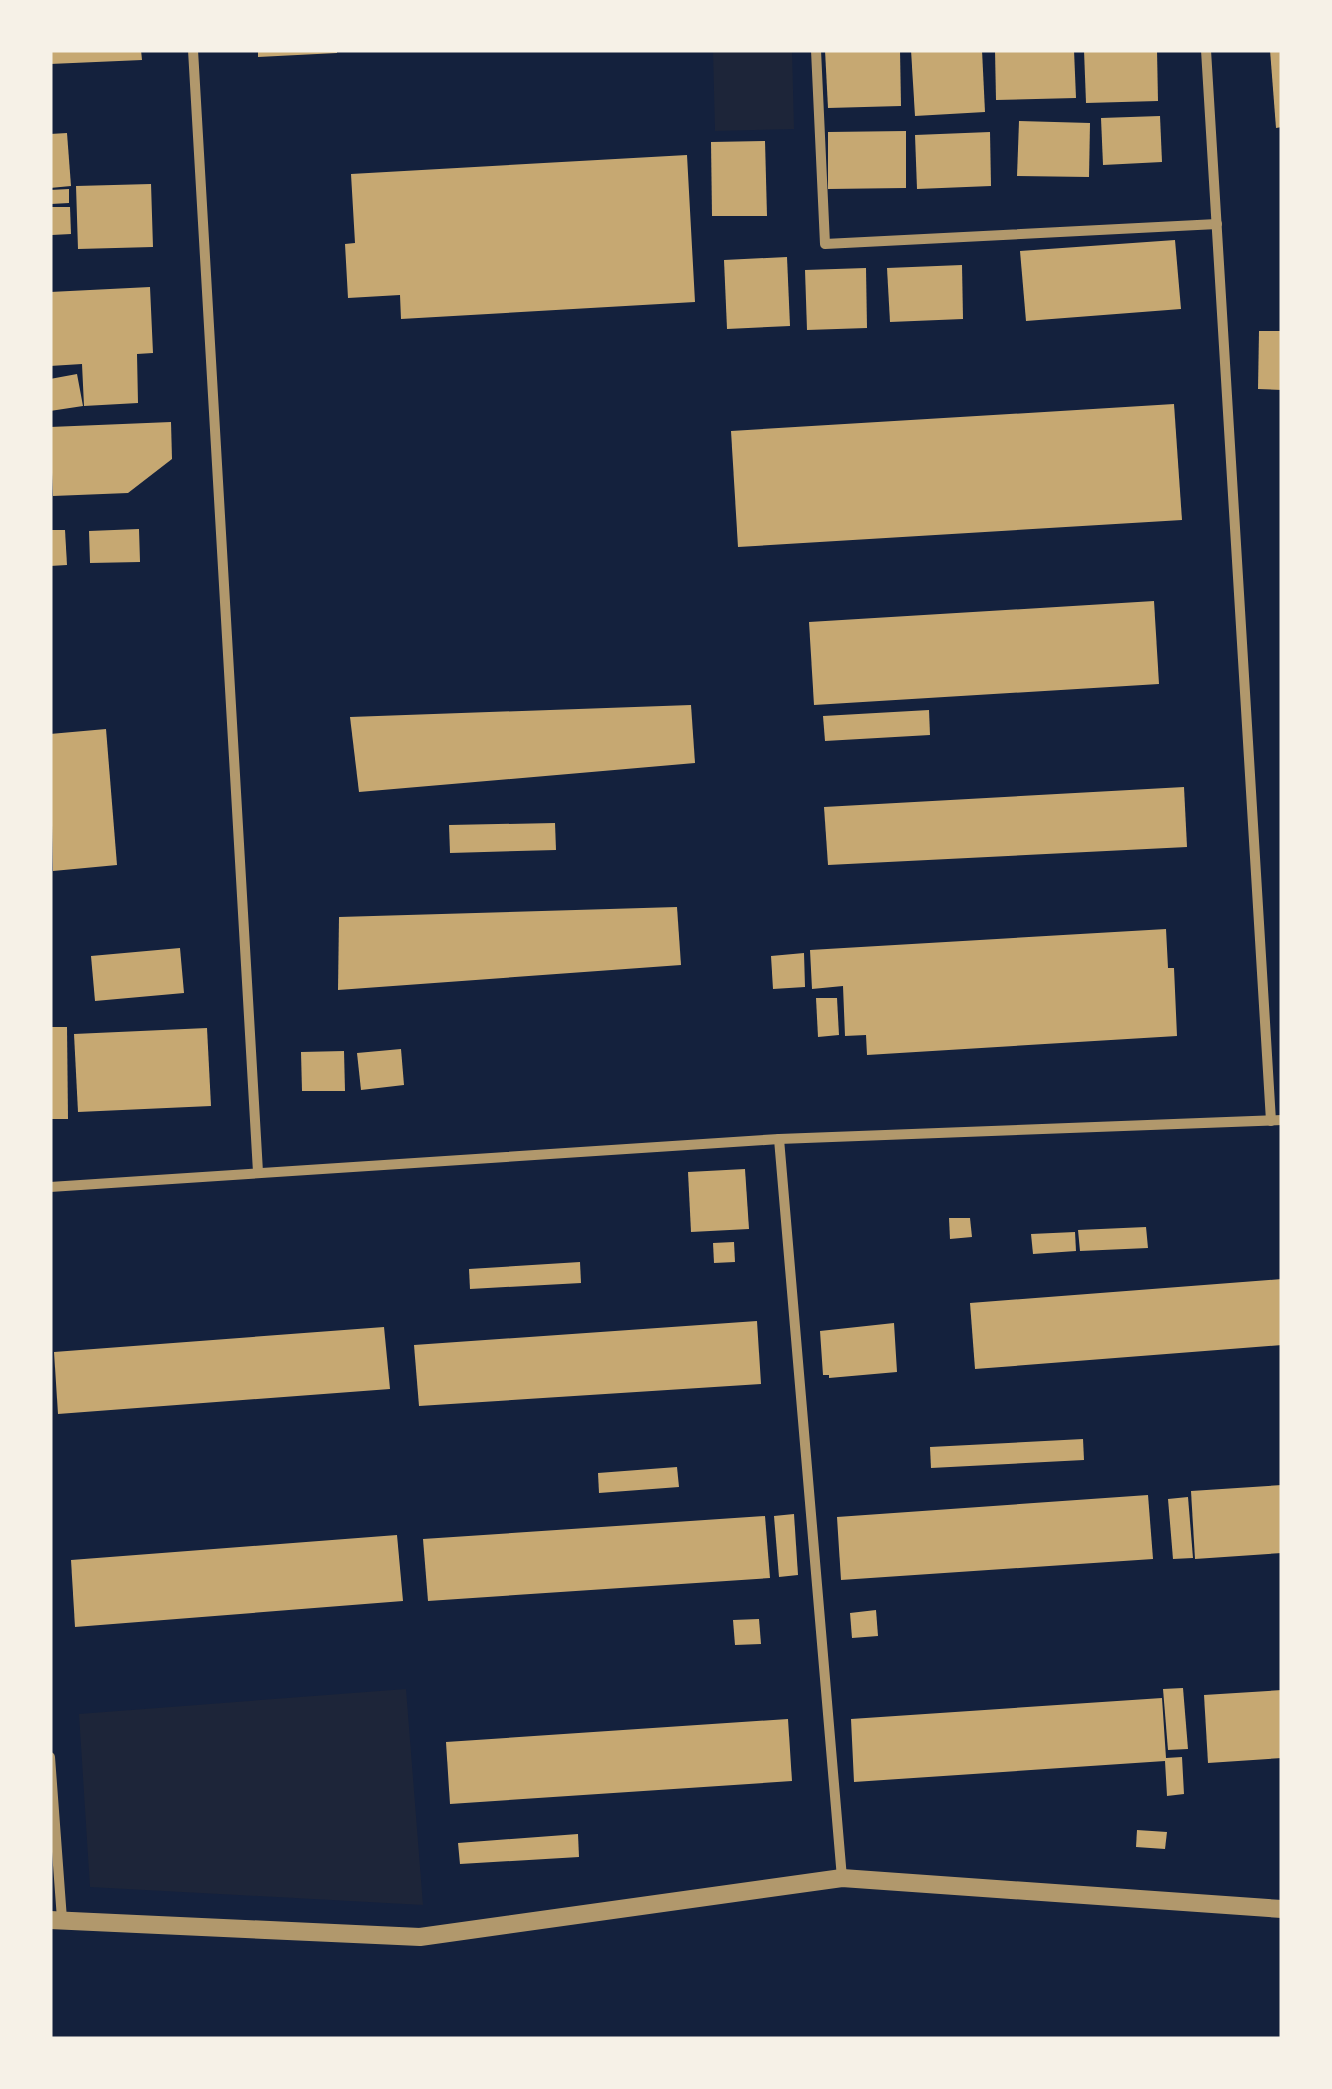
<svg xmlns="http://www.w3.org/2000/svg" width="1332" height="2089" viewBox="0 0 1332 2089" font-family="'DejaVu Sans',sans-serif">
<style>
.green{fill:#1d2539}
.building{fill:#c6a872}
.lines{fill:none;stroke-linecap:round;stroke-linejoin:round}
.minor{stroke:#b1986c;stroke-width:10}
.tertiary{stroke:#b1986c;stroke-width:18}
</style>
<rect width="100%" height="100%" fill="#14213d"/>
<g class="green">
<path d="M713 50H792L794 129 715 131Z"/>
<path d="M406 1689 423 1905 90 1887 79 1714Z"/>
</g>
<g class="building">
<path d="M50 50H141L142 60 50 64Z"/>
<path d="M258 50H337V53L258 57Z"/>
<path d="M825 50H900L901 106 828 108Z"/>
<path d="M911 50H982L985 112 915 116Z"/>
<path d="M995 50H1074L1076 98 996 100Z"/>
<path d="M1084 50H1157L1158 101 1086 103Z"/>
<path d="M1270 50H1282V127L1276 128Z"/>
<path d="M1160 116 1162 162 1103 165 1101 118Z"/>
<path d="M1019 121 1090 123 1089 177 1017 176Z"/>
<path d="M906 131V188L828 189V132Z"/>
<path d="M990 132 991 186 917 189 915 135Z"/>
<path d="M67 133 71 186 50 188V134Z"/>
<path d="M765 141 767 216H712L711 142Z"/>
<path d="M687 155 695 302 401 319 400 295 348 298 345 244 355 243 351 174Z"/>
<path d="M151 184 153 247 78 249 76 186Z"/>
<path d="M69 189V203L51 204 50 190Z"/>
<path d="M51 207H70L71 234 52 235Z"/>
<path d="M1175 240 1181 309 1026 321 1020 251Z"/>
<path d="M787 257 790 326 727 329 724 260Z"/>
<path d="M962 265 963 319 890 322 887 268Z"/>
<path d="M866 268 867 328 807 330 805 270Z"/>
<path d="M150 287 153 353 137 354 138 403 84 406 82 364 50 366V292Z"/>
<path d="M1259 331H1282V390L1258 389Z"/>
<path d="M77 374 83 406 50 411V379Z"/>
<path d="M1174 404 1182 520 738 547 731 431Z"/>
<path d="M171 422 172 459 128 493 53 496 50 427Z"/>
<path d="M139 529 140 562 90 563 89 531Z"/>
<path d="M50 530H65L67 565 50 566Z"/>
<path d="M1154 601 1159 684 814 705 809 622Z"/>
<path d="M691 705 695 763 359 792 350 717Z"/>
<path d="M929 710 930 735 825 741 823 716Z"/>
<path d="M106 729 117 865 53 871 50 734Z"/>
<path d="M1184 787 1187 847 828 865 824 807Z"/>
<path d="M555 823 556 850 450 853 449 825Z"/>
<path d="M677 907 681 965 338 990 339 917Z"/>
<path d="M1166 929 1168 968H1174L1177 1036 867 1055 866 1035 845 1036 843 986 812 989 810 950Z"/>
<path d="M180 948 184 993 95 1001 91 956Z"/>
<path d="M804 953 805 987 773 989 771 956Z"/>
<path d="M816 998H837L839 1035 818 1037Z"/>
<path d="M50 1027H67L68 1119H50Z"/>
<path d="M207 1028 211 1106 78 1112 74 1034Z"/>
<path d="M401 1049 404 1085 361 1090 357 1053Z"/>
<path d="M344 1051 345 1091H302L301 1052Z"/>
<path d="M745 1169 749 1229 691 1232 688 1172Z"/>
<path d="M949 1218H970L972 1237 950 1239Z"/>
<path d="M1146 1227 1148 1248 1080 1251 1078 1230Z"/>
<path d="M1075 1232 1076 1251 1033 1254 1031 1234Z"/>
<path d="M734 1242 735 1262 714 1263 713 1243Z"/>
<path d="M580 1262 581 1283 470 1289 469 1269Z"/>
<path d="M1282 1279V1345L975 1369 970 1303Z"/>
<path d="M757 1321 761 1384 419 1406 414 1345Z"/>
<path d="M894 1323 897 1372 829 1378V1375H823L820 1331Z"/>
<path d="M384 1327 390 1389 58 1414 54 1352Z"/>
<path d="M1083 1439 1084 1460 931 1468 930 1447Z"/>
<path d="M677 1467 679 1487 599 1493 598 1473Z"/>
<path d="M1282 1485V1553L1195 1559 1191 1491Z"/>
<path d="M1148 1495 1153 1559 841 1580 837 1517Z"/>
<path d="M1188 1497 1193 1558 1173 1559 1168 1499Z"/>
<path d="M794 1514 798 1575 779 1577 774 1516Z"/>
<path d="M765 1516 770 1578 428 1601 423 1539Z"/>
<path d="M397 1535 403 1601 75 1627 71 1560Z"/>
<path d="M876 1610 878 1636 852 1638 850 1613Z"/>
<path d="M759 1619 761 1644 735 1645 733 1620Z"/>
<path d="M1183 1688 1188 1749 1168 1750 1163 1689Z"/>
<path d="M1282 1690V1758L1208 1763 1204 1695Z"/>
<path d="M1162 1698 1166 1758 1182 1757 1184 1794 1167 1796 1165 1761 854 1782 851 1719Z"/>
<path d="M788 1719 792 1781 450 1804 446 1742Z"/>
<path d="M1137 1830 1167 1832 1165 1849 1136 1847Z"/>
<path d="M578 1834 579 1857 460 1864 458 1843Z"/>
</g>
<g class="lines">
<g class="minor">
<path d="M193 50 258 1172"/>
<path d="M816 50 825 244 1217 224"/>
<path d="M1206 50 1271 1121"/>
<path d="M779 1139 842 1878"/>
<path d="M50 1187 779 1139 1282 1120"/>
<path d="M50 1757 62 1919"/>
</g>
<path class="tertiary" d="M50 1920 420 1937 842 1878 1282 1909"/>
</g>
<rect width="1332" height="2089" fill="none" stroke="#f6f1e7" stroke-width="105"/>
</svg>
